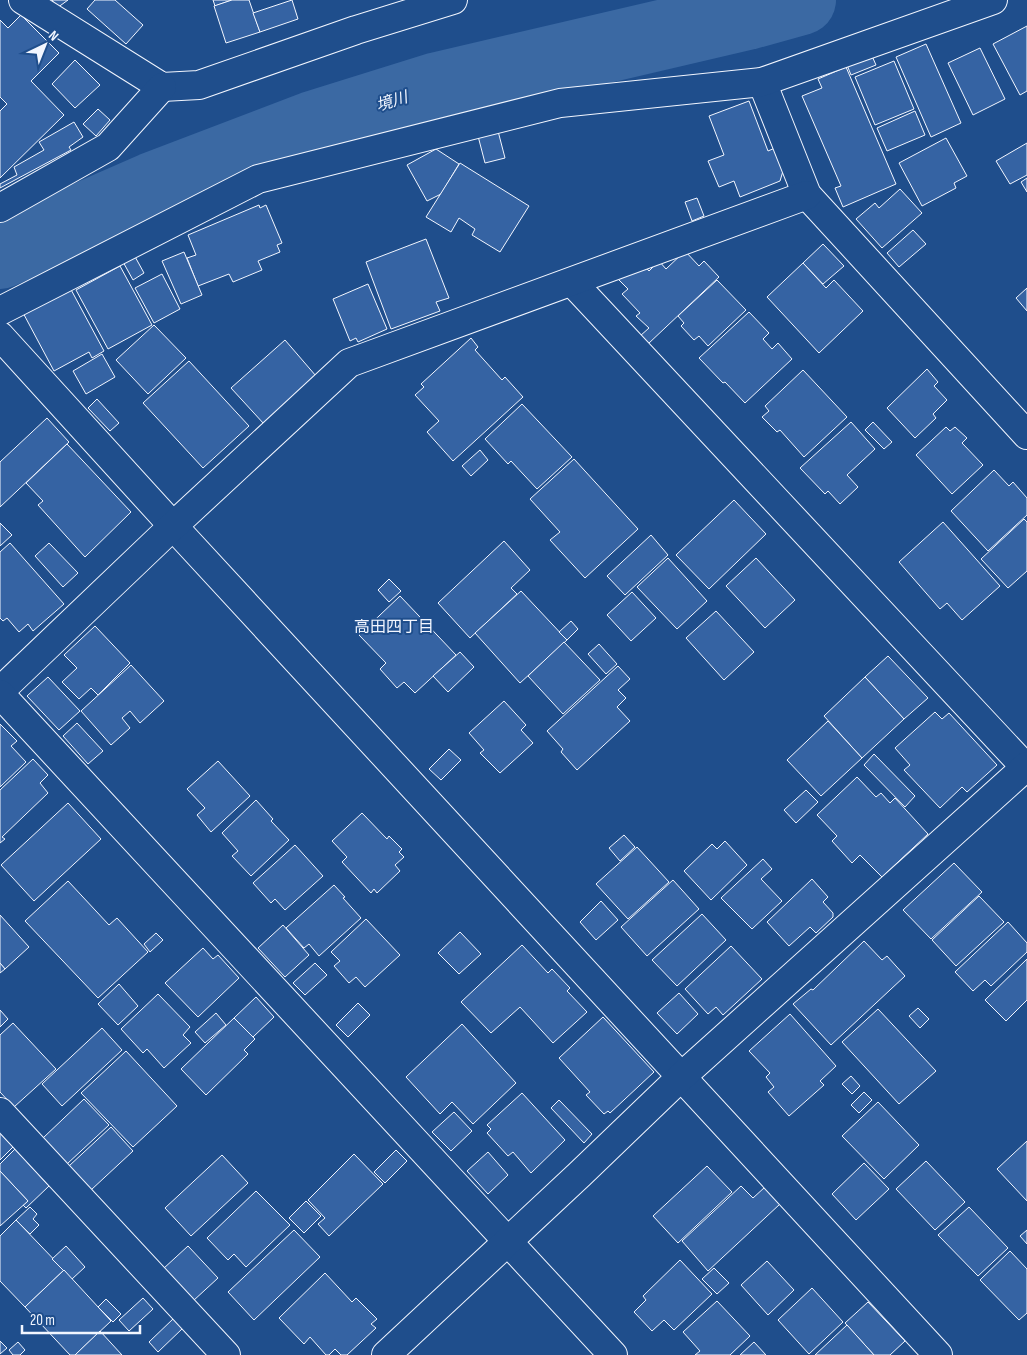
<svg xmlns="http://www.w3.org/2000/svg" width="1027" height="1355" viewBox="0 0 1027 1355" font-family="'Sofia Sans Condensed','Noto Sans JP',sans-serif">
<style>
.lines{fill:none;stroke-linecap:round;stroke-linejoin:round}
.river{stroke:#3b69a3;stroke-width:70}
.building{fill:#3563a3;stroke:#f2f6ff}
.minor-casing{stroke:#f2f6ff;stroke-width:30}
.minor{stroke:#1f4e8c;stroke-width:28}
.labels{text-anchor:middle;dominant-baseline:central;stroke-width:4;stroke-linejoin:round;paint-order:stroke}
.water-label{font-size:16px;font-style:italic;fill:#f2f6ff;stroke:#1f4e8c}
.neighbourhood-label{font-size:16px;fill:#f2f6ff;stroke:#1f4e8c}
</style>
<rect width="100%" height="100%" fill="#1f4e8c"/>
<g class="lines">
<path class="river" d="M0 254 153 187 313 126 438 87 747 15 801 0"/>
</g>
<g class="building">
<path d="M52 0H68L57 8Z"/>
<path d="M95 0H115L143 25 126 44 87 9Z"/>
<path d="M213 0H232L215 6Z"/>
<path d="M232 0H249L260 32 226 43 214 6Z"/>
<path d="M292 0 298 19 260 32 253 13Z"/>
<path d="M21 15 59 53 31 81 64 115 0 178V111L7 104 0 97V20L8 28Z"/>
<path d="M1027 26V91L1020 95 993 44Z"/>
<path d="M926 44 961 123 931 137 896 57Z"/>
<path d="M980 48 1005 99 973 115 948 63Z"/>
<path d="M872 56 876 65 851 75 847 65Z"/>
<path d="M75 60 100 85 75 108 52 84Z"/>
<path d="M894 61 914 109 875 125 855 77Z"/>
<path d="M846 67 896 184 843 207 835 188 841 186 802 96 822 88 818 79Z"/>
<path d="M749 101 768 151 775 148 783 171 780 181 740 197 734 181 719 187 708 161 724 155 709 116Z"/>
<path d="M98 109 110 120 96 136 83 124Z"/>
<path d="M915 111 925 135 887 151 877 128Z"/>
<path d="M74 122 83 137 69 147 71 150 0 188V184L17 175 14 167 44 150 39 142Z"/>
<path d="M498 131 505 158 485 163 478 136Z"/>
<path d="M946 138 967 176 954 183 956 188 922 206 899 163Z"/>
<path d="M1027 143V175L1010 184 996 161Z"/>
<path d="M436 149 459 164 441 194 427 201 407 165Z"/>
<path d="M460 163 529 206 500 252 472 235 475 229 459 218 451 232 426 217Z"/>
<path d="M1027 178V192L1021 182Z"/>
<path d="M900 189 922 213 882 248 856 219 875 203 879 208Z"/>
<path d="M697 198 704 216 692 221 685 202Z"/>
<path d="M259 205 260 208 266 205 282 243 277 245 280 252 258 261 262 270 233 282 229 274 198 286 187 258 196 255 188 235Z"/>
<path d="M913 230 926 244 899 267 887 253Z"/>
<path d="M426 239 449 298 436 302 440 311 391 329 366 262Z"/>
<path d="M823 244 844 266 823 284 803 263Z"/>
<path d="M685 251 699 266 704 261 719 277 648 344 640 336 649 328 636 316 640 313 622 294 628 289 615 276 643 264 649 271 659 261 666 269Z"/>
<path d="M184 252 202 295 181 304 162 261Z"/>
<path d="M133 253 144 273 133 280 122 260Z"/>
<path d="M803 263 826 288 834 280 863 311 819 353 767 297Z"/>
<path d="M120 266 152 325 108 349 76 290Z"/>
<path d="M162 274 180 309 154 323 135 288Z"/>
<path d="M717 280 746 310 708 346 699 336 694 340 681 326 684 323 678 316Z"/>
<path d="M68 284 104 351 92 358 89 352 54 371 21 309Z"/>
<path d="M368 284 387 329 358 342 356 338 350 341 333 299Z"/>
<path d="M1027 288V311L1016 298Z"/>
<path d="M749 312 769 333 763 339 772 349 778 343 792 359 745 403 725 382 723 383 699 358Z"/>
<path d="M154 325 186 358 148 394 116 360Z"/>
<path d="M471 338 478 347 475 350 502 380 505 377 523 397 453 461 427 432 439 421 415 395 424 387 421 384Z"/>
<path d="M285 340 316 376 264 424 231 388Z"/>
<path d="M102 354 115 377 86 394 73 371Z"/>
<path d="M189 361 249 426 203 468 143 403Z"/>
<path d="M927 369 938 382 934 386 947 400 933 414 936 418 915 438 887 408Z"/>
<path d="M803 370 847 417 804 457 780 430 777 432 762 417 769 411 765 406Z"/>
<path d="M97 399 119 423 110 431 88 408Z"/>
<path d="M522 404 572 457 537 489 511 461 508 464 485 439Z"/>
<path d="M47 418 69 442 0 507V462Z"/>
<path d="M851 422 875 449 847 475 858 487 840 504 828 491 825 494 800 468Z"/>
<path d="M873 422 892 442 884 449 865 430Z"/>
<path d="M946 427 950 431 955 427 967 438 962 443 983 465 952 494 916 455Z"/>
<path d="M67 444 131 512 85 557 38 505 43 501 26 483Z"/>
<path d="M480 450 488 460 471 476 462 466Z"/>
<path d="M574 459 638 529 585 578 550 540 560 532 530 499Z"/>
<path d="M994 470 1009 486 1013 482 1027 498V515L988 551 951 511Z"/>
<path d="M734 500 766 534 709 589 676 555Z"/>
<path d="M1024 519 1027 522V571L1008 588 981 559Z"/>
<path d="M943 522 1000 586 962 620 947 603 940 609 899 562Z"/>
<path d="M0 523 12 535 0 546Z"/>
<path d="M651 535 668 555 625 595 607 576Z"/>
<path d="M504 541 530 570 511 588 517 594 470 638 438 603Z"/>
<path d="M10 543 64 604 33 631 28 624 19 632 7 618 3 621 0 618V552Z"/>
<path d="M49 543 78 573 63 587 35 556Z"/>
<path d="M668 558 707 601 677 629 637 587Z"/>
<path d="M756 558 795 600 765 628 726 586Z"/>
<path d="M389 579 401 591 389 602 378 590Z"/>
<path d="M521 591 567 640 520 683 475 633Z"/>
<path d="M632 592 656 618 631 641 607 615Z"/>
<path d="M400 596 456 655 415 693 404 682 397 688 380 669 386 663 359 635Z"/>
<path d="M716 611 754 652 724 680 686 638Z"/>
<path d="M571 621 578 629 567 640 559 632Z"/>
<path d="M95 626 130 663 98 695 91 688 79 699 62 682 77 668 64 655Z"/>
<path d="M564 642 600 680 563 714 528 676Z"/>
<path d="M599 644 617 664 606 674 588 654Z"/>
<path d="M460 652 474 667 448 692 433 676Z"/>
<path d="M888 656 928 698 904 719 865 677Z"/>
<path d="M131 665 164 701 140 723 130 711 122 718 130 728 111 745 81 711Z"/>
<path d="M618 666 630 679 618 690 626 698 617 707 630 721 577 770 561 752 563 749 547 731Z"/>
<path d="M48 677 80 711 59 730 27 696Z"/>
<path d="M865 677 904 719 862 758 824 716Z"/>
<path d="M504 701 526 725 521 730 533 743 500 773 480 753 484 750 469 733Z"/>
<path d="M935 712 942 719 949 713 997 765 967 792 962 787 940 808 904 770 910 765 895 748Z"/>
<path d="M828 721 862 758 821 796 787 760Z"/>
<path d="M77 723 103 751 88 764 63 736Z"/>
<path d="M0 724 17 741 11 746 26 762 0 787Z"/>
<path d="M449 749 461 760 441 780 429 769Z"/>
<path d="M874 754 915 796 905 807 864 765Z"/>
<path d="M33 759 48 775 40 783 48 793 2 837 5 839 0 843V790Z"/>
<path d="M218 761 250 796 211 832 197 815 205 808 187 789Z"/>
<path d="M857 777 876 797 881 793 890 803 895 798 928 834 882 877 860 855 852 863 832 841 837 836 817 815Z"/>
<path d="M806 790 818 802 796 823 784 810Z"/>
<path d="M256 800 273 819 271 821 289 840 251 876 232 856 238 851 222 833Z"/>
<path d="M68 803 101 839 34 901 1 865Z"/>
<path d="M362 813 387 839 389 836 402 849 399 852 404 857 395 865 400 871 377 893 374 889 371 893 342 862 347 857 332 841Z"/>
<path d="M624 835 635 847 620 861 609 848Z"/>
<path d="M725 841 747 865 711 900 684 871 712 844 717 849Z"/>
<path d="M295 845 323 876 285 910 275 899 271 903 253 883Z"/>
<path d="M637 847 669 882 628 919 596 884Z"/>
<path d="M763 859 772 869 761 879 782 901 752 929 721 898Z"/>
<path d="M954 863 982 892 931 939 903 910Z"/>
<path d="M812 879 828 897 823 902 833 913V917L816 933 810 927 789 946 767 922Z"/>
<path d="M673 880 699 909 647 956 621 927Z"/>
<path d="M68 881 109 925 117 918 148 952 98 998 25 921Z"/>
<path d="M334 885 345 897 343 898 361 918 319 956 309 944 304 948 286 928Z"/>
<path d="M979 896 1004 922 956 966 932 940Z"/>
<path d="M601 901 618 920 596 940 580 922Z"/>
<path d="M702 914 726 940 677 986 652 960Z"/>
<path d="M0 915 29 947 5 969 0 963Z"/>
<path d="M366 919 400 955 365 987 356 977 349 983 334 966 340 961 331 952Z"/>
<path d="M1008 922 1027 943V952L991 986 985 980 973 991 955 972Z"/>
<path d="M283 925 309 955 285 977 258 948Z"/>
<path d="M460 932 481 954 459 974 438 953Z"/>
<path d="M156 933 163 940 150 952 144 944Z"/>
<path d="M864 941 882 960 887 956 905 976 831 1045 793 1004 811 989 813 990Z"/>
<path d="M522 945 548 973 552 969 570 988 567 991 587 1012 553 1043 520 1007 491 1033 461 1002Z"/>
<path d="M731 946 762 979 723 1015 716 1007 708 1014 685 989Z"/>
<path d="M203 948 213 959 218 955 239 978 198 1017 165 983Z"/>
<path d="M1027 959V1000L1006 1021 985 1000Z"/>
<path d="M0 963 5 969 0 973Z"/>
<path d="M315 963 327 975 305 995 293 983Z"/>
<path d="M119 984 138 1006 118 1025 98 1004Z"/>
<path d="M679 993 698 1014 677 1034 657 1013Z"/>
<path d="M158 994 190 1027 183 1035 191 1043 164 1068 147 1049 143 1053 121 1029Z"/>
<path d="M256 997 274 1017 253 1037 234 1018Z"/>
<path d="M358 1003 370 1015 348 1037 336 1025Z"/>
<path d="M918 1008 929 1019 920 1028 909 1016Z"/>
<path d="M878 1009 936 1071 899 1104 842 1042Z"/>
<path d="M0 1010 8 1019 0 1027Z"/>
<path d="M216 1013 226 1025 205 1043 195 1032Z"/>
<path d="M790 1014 836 1066 820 1081 824 1085 789 1116 768 1092 774 1087 766 1077 770 1073 749 1051Z"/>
<path d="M603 1017 654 1072 610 1113 608 1111 604 1114 586 1095 590 1092 559 1058Z"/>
<path d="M234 1018 255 1039 244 1050 248 1054 206 1095 181 1069Z"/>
<path d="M13 1023 56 1069 14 1107 0 1092V1035Z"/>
<path d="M462 1024 516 1083 473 1124 452 1102 440 1114 406 1077Z"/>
<path d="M102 1028 122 1050 62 1106 42 1084Z"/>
<path d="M126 1051 177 1106 133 1147 81 1093Z"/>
<path d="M851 1076 860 1086 852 1094 842 1084Z"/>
<path d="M864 1092 872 1100 859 1113 851 1105Z"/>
<path d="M522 1093 565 1140 531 1173 513 1152 508 1156 487 1133 491 1129 487 1125Z"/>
<path d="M84 1099 109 1125 67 1164 43 1138Z"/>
<path d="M559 1100 592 1134 584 1143 551 1108Z"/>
<path d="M878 1102 919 1145 884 1179 842 1136Z"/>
<path d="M454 1112 472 1131 451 1151 432 1132Z"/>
<path d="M111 1127 133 1151 91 1190 69 1166Z"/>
<path d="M0 1133 13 1147 0 1160Z"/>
<path d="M1027 1141V1201L997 1169Z"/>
<path d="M15 1149 49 1186 26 1208 23 1205 28 1201 0 1171V1164Z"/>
<path d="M396 1150 407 1161 385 1183 374 1172Z"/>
<path d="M488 1152 508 1175 488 1194 467 1171Z"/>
<path d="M354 1154 383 1184 329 1236 318 1224 325 1218 308 1200Z"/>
<path d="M222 1155 248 1183 191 1236 165 1208Z"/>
<path d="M926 1161 965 1202 935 1230 896 1189Z"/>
<path d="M864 1163 889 1189 856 1220 832 1194Z"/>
<path d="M707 1166 732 1192 678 1243 653 1216Z"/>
<path d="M0 1171 28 1201 0 1226Z"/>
<path d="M741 1186 753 1198 765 1187 780 1204 708 1271 682 1241Z"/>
<path d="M256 1191 290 1225 246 1267 234 1254 228 1260 207 1238Z"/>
<path d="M306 1201 321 1216 304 1233 289 1218Z"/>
<path d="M30 1207 37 1214 33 1219 39 1225 30 1234 16 1220Z"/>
<path d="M969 1207 1008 1248 978 1276 938 1235Z"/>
<path d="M16 1220 64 1270 25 1307 0 1281V1236Z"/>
<path d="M294 1230 320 1257 254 1320 228 1292Z"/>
<path d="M1027 1230V1244L1020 1236Z"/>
<path d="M66 1246 85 1267 72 1279 52 1259Z"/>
<path d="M188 1246 218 1278 193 1301 163 1269Z"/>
<path d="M1010 1251 1027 1269V1313L1019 1320 980 1280Z"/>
<path d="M680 1260 712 1294 674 1330 664 1320 652 1331 634 1312 646 1300 643 1296Z"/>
<path d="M767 1261 794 1290 768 1315 741 1285Z"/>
<path d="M714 1268 729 1283 717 1294 702 1279Z"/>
<path d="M64 1270 111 1321 75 1355H70L25 1307Z"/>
<path d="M325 1273 352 1302 356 1298 377 1319 371 1324 376 1328 347 1355H341L335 1349 329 1355H326L310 1337 304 1344 279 1318Z"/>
<path d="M812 1288 843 1322 809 1354 778 1320Z"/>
<path d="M143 1298 153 1309 129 1331 119 1320Z"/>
<path d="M106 1299 121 1314 113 1322 98 1307Z"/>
<path d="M717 1301 750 1336 730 1355H695L700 1351 683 1332Z"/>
<path d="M868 1302 905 1341 890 1355H874L845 1323Z"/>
<path d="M174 1318 183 1328 158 1352 149 1342Z"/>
<path d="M847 1325 874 1355H815Z"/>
<path d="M100 1331 122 1355H75Z"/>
<path d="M0 1341 7 1348 0 1354Z"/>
<path d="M18 1342 25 1350 20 1355H13L9 1350Z"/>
<path d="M754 1342 766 1355H740Z"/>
</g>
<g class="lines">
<g class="minor-casing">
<g id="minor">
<path d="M23 0 162 87 199 85 356 30 453 0"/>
<path d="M762 82 807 195 1027 435"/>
<path d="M0 208 108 147 162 87"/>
<path d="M572 282 1027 769"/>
<path d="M0 311 258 179 560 103 762 82 993 0"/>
<path d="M0 336 173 526 938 1355"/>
<path d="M0 691 173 526 349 363 807 195"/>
<path d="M0 694 613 1355"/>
<path d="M0 1112 226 1355"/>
<path d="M386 1355 580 1174 681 1077 1027 766"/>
</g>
</g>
<use href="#minor" class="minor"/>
</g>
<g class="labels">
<g class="water-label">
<text transform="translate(392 102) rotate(-17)">境川</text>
</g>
<g class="neighbourhood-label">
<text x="394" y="627">高田四丁目</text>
</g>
</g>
<g transform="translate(45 45) rotate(43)" stroke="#1f4e8c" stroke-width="4" paint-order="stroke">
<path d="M0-4L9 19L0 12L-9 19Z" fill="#f2f6ff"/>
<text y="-8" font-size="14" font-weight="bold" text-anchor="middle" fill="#f2f6ff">N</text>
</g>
<path d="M22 1325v8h118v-8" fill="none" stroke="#f2f6ff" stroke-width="2.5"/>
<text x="30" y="1325" font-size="15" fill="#f2f6ff" stroke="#1f4e8c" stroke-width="4" paint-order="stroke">20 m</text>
</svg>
